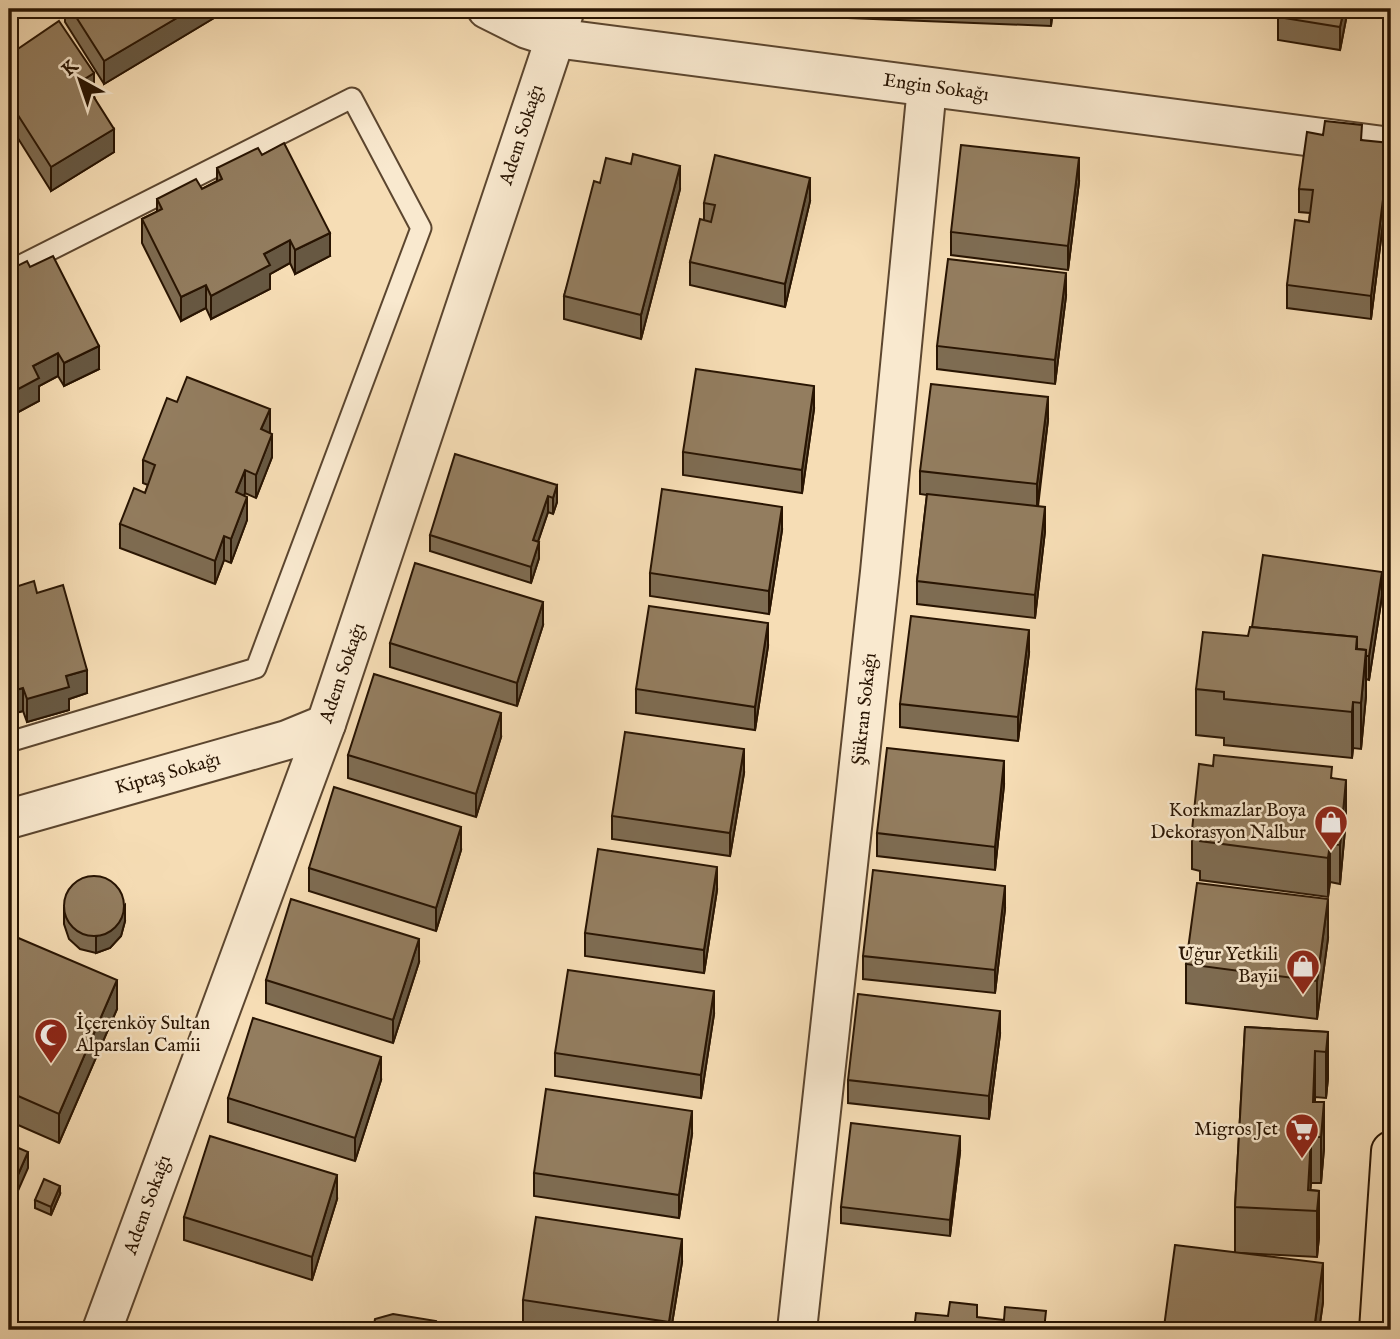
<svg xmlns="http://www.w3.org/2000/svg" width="1400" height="1339" viewBox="0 0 1400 1339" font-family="'IM FELL English',serif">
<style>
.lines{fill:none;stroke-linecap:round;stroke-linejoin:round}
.service-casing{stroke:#5c462f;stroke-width:23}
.minor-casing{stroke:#5c462f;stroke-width:42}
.primary-casing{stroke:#281402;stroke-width:42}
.service{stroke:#f9e9cf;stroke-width:19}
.minor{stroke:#f9e9cf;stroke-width:38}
.primary{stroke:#f6ddb5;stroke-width:38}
.wall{fill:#7e6c52;stroke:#281402;stroke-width:2}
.shaded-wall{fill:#675842;stroke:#281402;stroke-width:2}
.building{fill:#937d5f;stroke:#281402;stroke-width:2}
.labels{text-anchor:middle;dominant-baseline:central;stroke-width:5;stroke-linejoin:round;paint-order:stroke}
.street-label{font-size:19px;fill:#281402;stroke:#f9e9cf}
.poi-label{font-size:19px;fill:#281402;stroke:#f9e9cf;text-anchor:end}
</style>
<rect width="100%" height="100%" fill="#f6ddb5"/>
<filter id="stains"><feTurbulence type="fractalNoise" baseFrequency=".00286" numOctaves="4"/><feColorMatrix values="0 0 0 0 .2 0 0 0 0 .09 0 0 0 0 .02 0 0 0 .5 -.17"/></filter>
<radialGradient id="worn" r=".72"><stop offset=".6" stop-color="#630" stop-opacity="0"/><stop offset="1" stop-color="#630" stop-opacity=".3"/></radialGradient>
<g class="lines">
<g class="service-casing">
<path id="service" d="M9 271 352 98 421 228 256 668 9 742"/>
</g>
<g class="minor-casing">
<g id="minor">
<path d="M487 9 527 29 555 38 1391 147"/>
<path d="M9 819 287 740 326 724"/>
<path d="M102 1330 326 724 565 9"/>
<path d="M797 1330 880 572 927 87"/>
</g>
</g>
<g class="primary-casing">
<path id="primary" d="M1379 1330 1391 1151"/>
</g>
<use href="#service" class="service"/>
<use href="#minor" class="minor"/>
<use href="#primary" class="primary"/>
</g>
<g class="wall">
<path d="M65 9H219V15L104 84 65 22Z"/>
<path d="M849 9H1053L1051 26 849 18Z"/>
<path d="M1259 9H1348L1340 50 1278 40V18L1259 14Z"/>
<path d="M9 55 94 96 114 152 51 191 9 124Z"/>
<path d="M1362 140 1390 167 1371 319 1287 308V285L1309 222 1310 213 1299 212V189Z"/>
<path d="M262 155 330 256 295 274 290 263 270 274V289L211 319 206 308 181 321 142 243V219L157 212V199L202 189 217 181V168Z"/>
<path d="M631 164 680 189 641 339 564 319V296L600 183Z"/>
<path d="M1079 182 1068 270 951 255V232Z"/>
<path d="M810 201 785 307 690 285V262L704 220V203Z"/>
<path d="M30 267 99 369 64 386 58 376 39 386V401L9 417V270Z"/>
<path d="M1066 296 1055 384 937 369V346Z"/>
<path d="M814 409 802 493 683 475V452Z"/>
<path d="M1048 420 1038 507 1045 531 1035 618 917 604V581L927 495 920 494V471Z"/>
<path d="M269 433 272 457 256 498 245 493 244 495 247 520 231 563 224 560 215 584 120 548V524L145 493 148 485 143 483V460Z"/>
<path d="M557 485V502L553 514 548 512 538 542 539 558 531 583 430 551V535Z"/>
<path d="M782 530 769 614 650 596V573Z"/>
<path d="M9 589 37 593 87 693 69 699V710L27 722 23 711 9 715Z"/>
<path d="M1382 596 1369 680 1366 679V696L1361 749 1353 748 1352 758 1224 745V738L1196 735V689L1248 636Z"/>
<path d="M543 625 517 706 390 667V643Z"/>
<path d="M768 646 755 730 636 713V689Z"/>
<path d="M1029 653 1018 741 900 727V704Z"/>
<path d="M501 737 476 817 348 778V755Z"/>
<path d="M1213 766 1332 778 1346 819 1340 884 1330 882 1328 897 1200 880V871L1192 869V830Z"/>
<path d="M744 773 730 856 612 839V816Z"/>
<path d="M1004 785 995 870 877 856V833Z"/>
<path d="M461 850 436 931 309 891V868Z"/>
<path d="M717 890 704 973 585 956V933Z"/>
<path d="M64 908 125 921 121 936 110 948 96 953 80 949 69 939 64 924Z"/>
<path d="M1005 909 995 993 863 979V956Z"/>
<path d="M9 934 117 1009 59 1143 9 1121Z"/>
<path d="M1328 938 1317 1019 1186 1003V964Z"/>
<path d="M419 962 393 1043 266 1003V980Z"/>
<path d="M714 1014 701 1098 555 1076V1053Z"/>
<path d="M1245 1027 1328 1032V1078L1326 1098 1315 1097V1102L1324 1148 1321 1183H1311L1310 1190 1319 1191V1237L1317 1257 1241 1253 1323 1302 1319 1330H1164V1327L1235 1252V1207Z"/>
<path d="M1000 1034 989 1119 848 1103V1080Z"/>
<path d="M381 1080 355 1161 228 1122V1098Z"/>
<path d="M692 1134 679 1218 534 1196V1173Z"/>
<path d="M960 1152 950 1236 841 1223V1207Z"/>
<path d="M60 1194 51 1215 35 1208V1200Z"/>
<path d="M337 1199 312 1280 184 1240V1217Z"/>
<path d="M682 1262 671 1330H569L523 1323V1300Z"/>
</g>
<g class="shaded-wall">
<path d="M192 9H219V15L104 84V61Z"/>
<path d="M1051 9H1053L1051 26Z"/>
<path d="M1344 9H1348L1340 50V27Z"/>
<path d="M94 73V96L83 104V80Z"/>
<path d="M114 129V152L51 191V167Z"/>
<path d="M1390 143V167L1371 319V296Z"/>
<path d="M1079 158V182L1068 270V246Z"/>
<path d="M680 166V189L641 339V315Z"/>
<path d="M810 178V201L785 307V284Z"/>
<path d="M330 233V256L295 274V250Z"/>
<path d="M290 240V263L270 274V289L211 319V296L264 254Z"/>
<path d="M1066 273V296L1055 384V360Z"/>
<path d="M206 285V308L181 321V297Z"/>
<path d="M99 346V369L64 386V363Z"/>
<path d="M58 353V376L39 386V401L9 417V394L33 366Z"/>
<path d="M814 386V409L802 493V470Z"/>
<path d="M1048 397V420L1037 507V484Z"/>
<path d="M270 409V432L261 453V429Z"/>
<path d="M272 434V457L256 498V475Z"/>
<path d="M245 470V493L236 515V492Z"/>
<path d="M557 485V502L553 514V498Z"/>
<path d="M548 496V512L533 556V540Z"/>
<path d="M247 497V520L231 563V539Z"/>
<path d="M782 507V530L769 614V591Z"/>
<path d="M1045 507V531L1035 618V595Z"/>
<path d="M224 536V560L215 584V561Z"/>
<path d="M539 542V558L531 583V567Z"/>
<path d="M1382 572V596L1369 680V656Z"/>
<path d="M543 602V625L517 706V683Z"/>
<path d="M768 623V646L755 730V707Z"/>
<path d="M1029 630V653L1018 741V717Z"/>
<path d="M1366 650V696L1361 749V703Z"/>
<path d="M87 670V693L69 699V710L27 722V699L66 676Z"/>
<path d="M23 688V711L9 715V692Z"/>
<path d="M1353 702V748L1352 758V712Z"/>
<path d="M501 713V737L476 817V794Z"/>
<path d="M744 749V773L730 856V833Z"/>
<path d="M1004 761V785L995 870V847Z"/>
<path d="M1346 780V819L1340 884V845Z"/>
<path d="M461 827V850L436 931V908Z"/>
<path d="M1330 844V882L1328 897V858Z"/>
<path d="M717 867V890L704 973V950Z"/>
<path d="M1005 886V909L995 993V970Z"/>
<path d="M1328 899V938L1317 1019V981Z"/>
<path d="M125 905V921L121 936 110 948 96 953V937Z"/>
<path d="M419 939V962L393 1043V1020Z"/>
<path d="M117 980V1009L59 1143V1114Z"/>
<path d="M714 991V1014L701 1098V1075Z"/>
<path d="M1000 1011V1034L989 1119V1096Z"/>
<path d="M1328 1032V1078L1326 1098V1052Z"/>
<path d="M1315 1051V1097L1313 1137V1102Z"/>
<path d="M381 1057V1080L355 1161V1138Z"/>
<path d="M1324 1102V1148L1321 1183V1137Z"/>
<path d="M692 1111V1134L679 1218V1195Z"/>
<path d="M960 1136V1152L950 1236V1220Z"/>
<path d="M1311 1137V1183L1309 1210 1308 1190Z"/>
<path d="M28 1152V1168L9 1211V1195Z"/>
<path d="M337 1175V1199L312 1280V1257Z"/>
<path d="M60 1186V1194L51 1215V1207Z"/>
<path d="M1319 1191V1237L1317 1257V1211Z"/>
<path d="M682 1239V1262L671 1330H669V1322Z"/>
<path d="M1323 1263V1302L1319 1330H1314Z"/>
</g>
<g class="building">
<path d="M71 9H192L104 61Z"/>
<path d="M1280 9H1344L1340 27 1278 17Z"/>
<path d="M59 21 94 73 83 80 114 129 51 167 9 101V55Z"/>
<path d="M1325 121 1362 125 1361 140 1390 143 1371 296 1287 285 1295 220 1309 222 1313 190 1299 189 1307 132 1323 135Z"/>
<path d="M284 143 330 233 295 250 290 240 264 254 270 265 211 296 206 285 181 297 142 219 162 209 157 199 196 179 202 189 222 179 217 168 258 148 262 155Z"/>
<path d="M961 145 1079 158 1068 246 951 232Z"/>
<path d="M633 154 680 166 641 315 564 296 594 181 600 183 606 158 631 164Z"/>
<path d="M715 155 810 178 785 284 690 262 700 219 711 222 715 205 704 203Z"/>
<path d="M53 256 99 346 64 363 58 353 33 366 39 378 9 394V270L27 261 30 267Z"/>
<path d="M948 259 1066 273 1055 360 937 346Z"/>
<path d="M696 369 814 386 802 470 683 452Z"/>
<path d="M187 377 270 409 261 429 272 434 256 475 245 470 236 492 247 497 231 539 224 536 215 561 120 524 134 488 145 493 155 465 143 460 167 398 177 402Z"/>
<path d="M931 384 1048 397 1037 484 920 471Z"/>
<path d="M455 454 557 485 553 498 548 496 533 540 539 542 531 567 430 535Z"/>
<path d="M662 489 782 507 769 591 650 573Z"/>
<path d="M927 494 1045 507 1035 595 917 581Z"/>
<path d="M1263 555 1382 572 1369 656H1366V650L1357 649V637L1252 627Z"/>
<path d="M415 563 543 602 517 683 390 643Z"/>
<path d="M34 581 37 593 63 585 87 670 66 676 69 687 27 699 23 688 9 692V589Z"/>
<path d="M649 606 768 623 755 707 636 689Z"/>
<path d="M911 616 1029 630 1018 717 900 704Z"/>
<path d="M1250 627 1357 637 1356 649 1366 650 1361 703 1353 702 1352 712 1224 699V692L1196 689 1203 632 1248 636Z"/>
<path d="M374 674 501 713 476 794 348 755Z"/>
<path d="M625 732 744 749 730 833 612 816Z"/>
<path d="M887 748 1004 761 995 847 877 833Z"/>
<path d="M1214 755 1332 767 1331 778 1346 780 1340 845 1330 844 1328 858 1200 841V832L1192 830 1199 764 1213 766Z"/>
<path d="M334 787 461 827 436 908 309 868Z"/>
<path d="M598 849 717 867 704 950 585 933Z"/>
<path d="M873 870 1005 886 995 970 863 956Z"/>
<circle cx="94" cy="906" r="30"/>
<path d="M1197 883 1328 899 1317 981 1186 964Z"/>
<path d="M291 899 419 939 393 1020 266 980Z"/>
<path d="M9 934 117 980 59 1114 9 1092Z"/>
<path d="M568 970 714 991 701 1075 555 1053Z"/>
<path d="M858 994 1000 1011 989 1096 848 1080Z"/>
<path d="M253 1018 381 1057 355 1138 228 1098Z"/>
<path d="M1245 1027 1328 1032 1326 1052 1315 1051 1313 1102H1324L1321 1137H1311L1308 1190 1319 1191 1317 1211 1235 1207Z"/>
<path d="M546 1089 692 1111 679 1195 534 1173Z"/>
<path d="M851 1123 960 1136 950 1220 841 1207Z"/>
<path d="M210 1136 337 1175 312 1257 184 1217Z"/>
<path d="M9 1144 28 1152 9 1195Z"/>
<path d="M44 1179 60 1186 51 1207 35 1200Z"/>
<path d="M536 1217 682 1239 669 1322 523 1300Z"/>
<path d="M1175 1245 1323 1263 1314 1330H1189L1164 1327Z"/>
<path d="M950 1302 977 1305V1317L1004 1320 1005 1307 1046 1311 1044 1330H914L916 1313 948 1316Z"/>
<path d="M393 1314 436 1321 434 1330H373L375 1319Z"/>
<path d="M456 1324 497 1330H455Z"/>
</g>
<defs>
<g id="shop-pin" transform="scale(1.75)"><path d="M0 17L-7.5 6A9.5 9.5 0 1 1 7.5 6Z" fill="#8f2418" stroke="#f9e9cf"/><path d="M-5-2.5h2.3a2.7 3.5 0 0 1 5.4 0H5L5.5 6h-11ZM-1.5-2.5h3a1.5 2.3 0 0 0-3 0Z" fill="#fff"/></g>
<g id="mosque-pin" transform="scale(1.75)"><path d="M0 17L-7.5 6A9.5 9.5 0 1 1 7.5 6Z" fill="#8f2418" stroke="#f9e9cf"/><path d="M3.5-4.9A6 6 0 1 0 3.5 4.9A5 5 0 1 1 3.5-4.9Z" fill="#fff"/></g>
<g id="supermarket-pin" transform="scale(1.75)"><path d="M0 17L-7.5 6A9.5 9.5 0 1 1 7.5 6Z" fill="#8f2418" stroke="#f9e9cf"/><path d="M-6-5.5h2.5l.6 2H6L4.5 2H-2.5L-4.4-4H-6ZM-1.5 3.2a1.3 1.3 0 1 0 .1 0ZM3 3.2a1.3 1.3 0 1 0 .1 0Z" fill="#fff"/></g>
</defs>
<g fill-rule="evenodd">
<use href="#shop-pin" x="1331" y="822"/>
<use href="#shop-pin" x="1303" y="966"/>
<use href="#mosque-pin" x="51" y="1035"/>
<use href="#supermarket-pin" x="1302" y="1130"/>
</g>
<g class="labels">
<g class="street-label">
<text transform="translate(936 88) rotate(8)">Engin Sokağı</text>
<text transform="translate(522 135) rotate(-72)">Adem Sokağı</text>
<text transform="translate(343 673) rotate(-71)">Adem Sokağı</text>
<text transform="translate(865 709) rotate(-84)">Şükran Sokağı</text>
<text transform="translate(168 774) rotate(-16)">Kiptaş Sokağı</text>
<text transform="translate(148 1205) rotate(-70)">Adem Sokağı</text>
</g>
<g class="poi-label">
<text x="1306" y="811">Korkmazlar Boya<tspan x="1306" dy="22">Dekorasyon Nalbur</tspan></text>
<text x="1278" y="955">Uğur Yetkili<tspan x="1278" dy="22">Bayii</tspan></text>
<text x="76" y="1024" text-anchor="start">İçerenköy Sultan<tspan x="76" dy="22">Alparslan Camii</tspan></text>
<text x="1278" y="1130">Migros Jet</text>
</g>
</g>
<rect width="1400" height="1339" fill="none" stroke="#f6ddb5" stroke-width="35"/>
<rect x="10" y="10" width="1379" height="1318" fill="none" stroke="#281402" stroke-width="3.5"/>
<rect x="18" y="18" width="1365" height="1304" fill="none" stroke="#281402" stroke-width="2"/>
<g transform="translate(80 80) rotate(320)" stroke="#f9e9cf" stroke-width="5" paint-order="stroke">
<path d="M0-5L12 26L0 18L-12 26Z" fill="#281402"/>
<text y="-10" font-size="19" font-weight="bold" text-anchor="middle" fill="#281402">K</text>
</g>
<rect width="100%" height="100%" filter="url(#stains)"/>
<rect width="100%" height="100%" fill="url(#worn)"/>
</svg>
